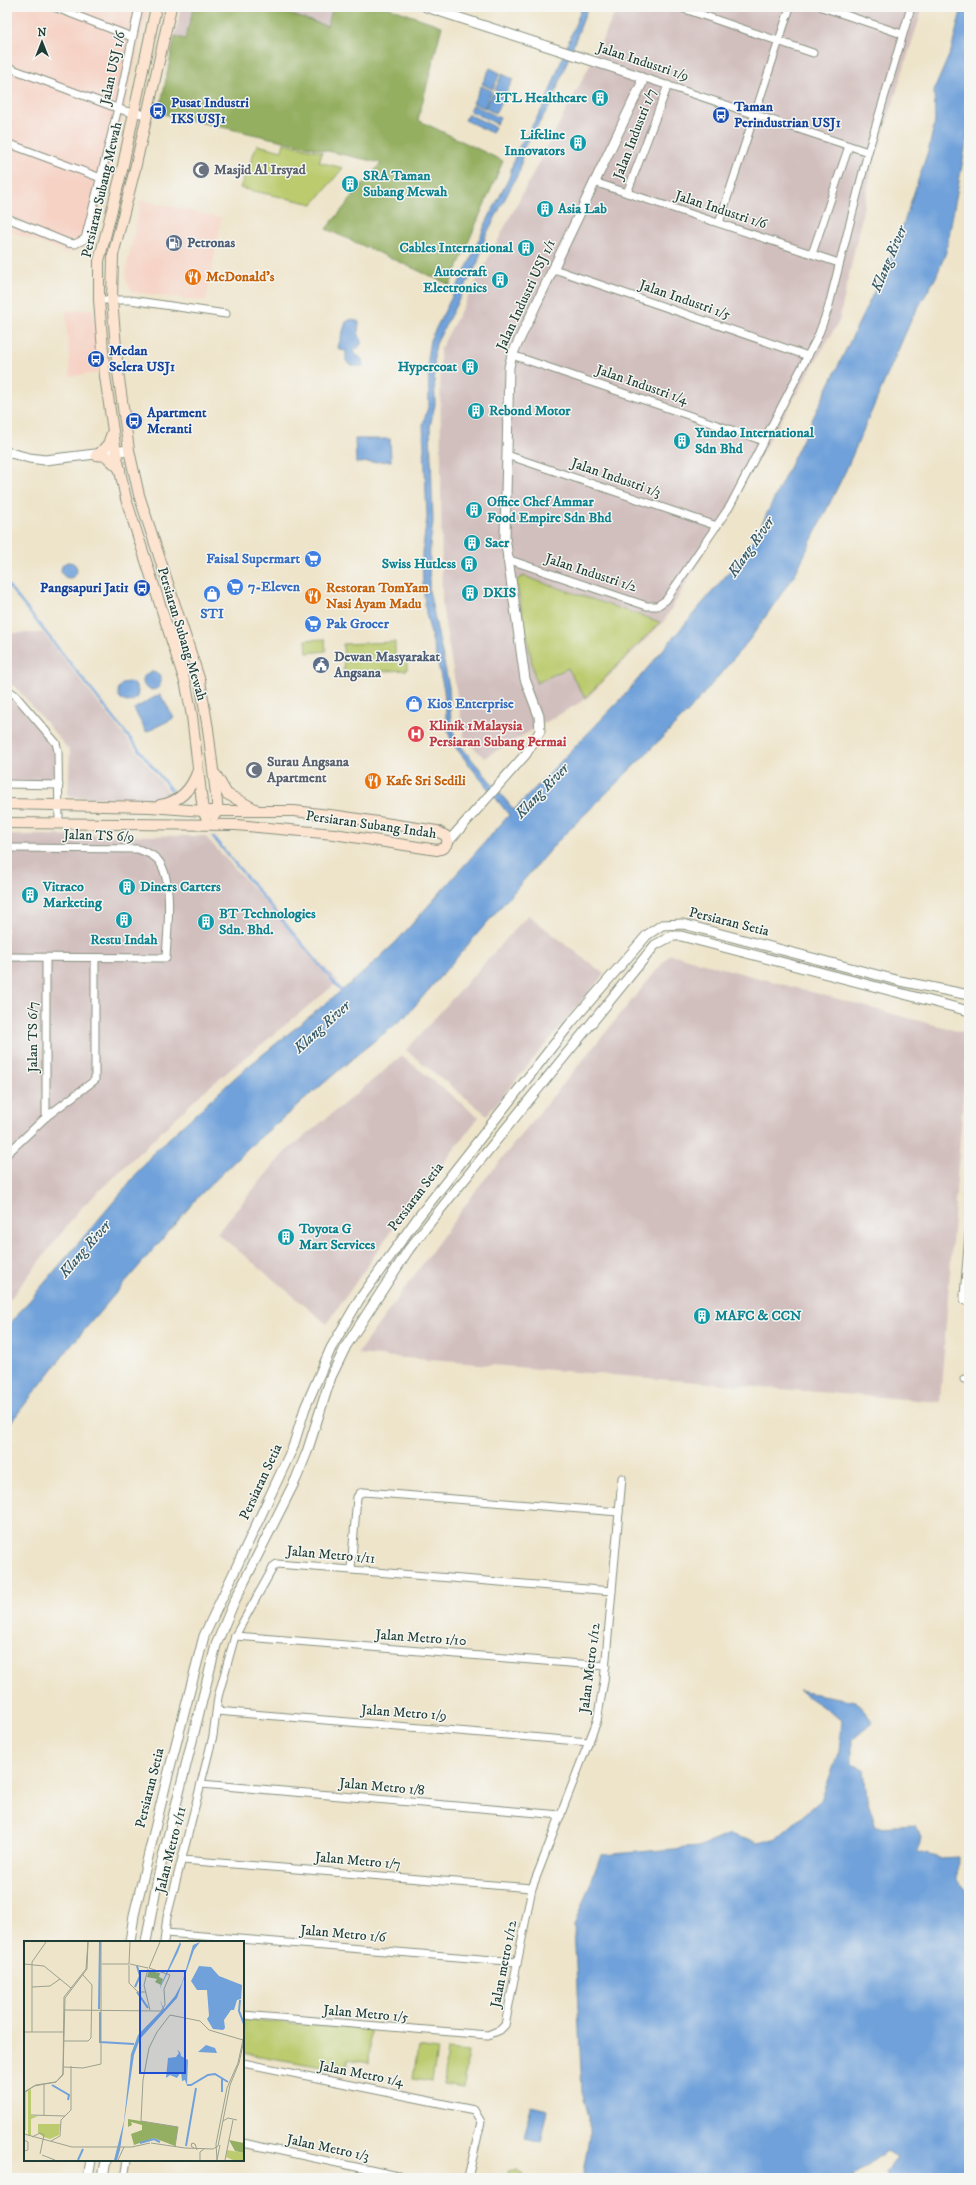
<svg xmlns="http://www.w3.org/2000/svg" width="976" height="2185" viewBox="0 0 976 2185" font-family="'IM FELL DW Pica',serif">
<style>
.built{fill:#f6d2c4}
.industrial{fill:#d1bfbe}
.green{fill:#bbcb6e;stroke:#6d8451}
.forest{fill:#94af61;stroke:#5a764a}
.water{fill:#70a1da;stroke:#486f87}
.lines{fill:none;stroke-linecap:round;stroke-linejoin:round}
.stream{stroke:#70a1da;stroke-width:2.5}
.minor-casing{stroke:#86907f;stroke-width:9}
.tertiary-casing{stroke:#86907f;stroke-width:11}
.secondary-casing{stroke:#86907f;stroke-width:12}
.minor{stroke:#fff;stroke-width:7}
.tertiary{stroke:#fff;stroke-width:9}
.secondary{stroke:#fde4d0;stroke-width:10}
.labels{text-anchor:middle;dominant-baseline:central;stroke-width:3;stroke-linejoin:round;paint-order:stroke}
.street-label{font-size:14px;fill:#1f3d34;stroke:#f6f6f2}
.culture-label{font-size:14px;font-weight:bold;fill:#0d838f;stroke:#f6f6f2;text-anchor:start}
.transit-label{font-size:14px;font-weight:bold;fill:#164399;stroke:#f6f6f2;text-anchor:start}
.worship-label{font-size:14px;font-weight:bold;fill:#5b616d;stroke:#f6f6f2;text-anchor:start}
.service-label{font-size:14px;font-weight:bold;fill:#4e5e75;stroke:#f6f6f2;text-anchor:start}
.food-label{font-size:14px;font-weight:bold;fill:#c56008;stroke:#f6f6f2;text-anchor:start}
.shop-label{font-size:14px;font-weight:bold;fill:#366cbe;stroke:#f6f6f2;text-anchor:start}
.health-label{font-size:14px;font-weight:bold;fill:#be3a42;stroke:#f6f6f2;text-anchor:start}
.water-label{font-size:15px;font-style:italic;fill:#375b66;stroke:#f6f6f2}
.inset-river{fill:none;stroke:#70a1da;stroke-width:2}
.inset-road{fill:none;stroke:#9ba18e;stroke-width:1}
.view{fill:#1d4ed8;fill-opacity:0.15;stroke:#1d4ed8;stroke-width:2}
.inset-edge{fill:none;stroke:#1f3d34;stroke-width:2}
</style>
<rect width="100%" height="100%" fill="#f6f6f2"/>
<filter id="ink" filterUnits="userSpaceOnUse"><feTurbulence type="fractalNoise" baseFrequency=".025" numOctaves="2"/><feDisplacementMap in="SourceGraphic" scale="8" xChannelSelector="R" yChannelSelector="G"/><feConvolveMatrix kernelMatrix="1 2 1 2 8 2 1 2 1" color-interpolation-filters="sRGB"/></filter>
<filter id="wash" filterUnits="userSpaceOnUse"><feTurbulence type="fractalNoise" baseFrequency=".012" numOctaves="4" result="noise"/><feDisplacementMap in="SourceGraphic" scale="16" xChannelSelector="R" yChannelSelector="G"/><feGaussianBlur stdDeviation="0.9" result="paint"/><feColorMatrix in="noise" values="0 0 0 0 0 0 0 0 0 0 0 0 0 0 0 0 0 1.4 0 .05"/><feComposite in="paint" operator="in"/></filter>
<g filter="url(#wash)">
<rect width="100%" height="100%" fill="#eee4ca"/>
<g class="built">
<path d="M7 7H148L108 180 88 244 67 253 7 230Z"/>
<path d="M141 200 221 218 206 301 133 292 126 281V270Z"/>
<path d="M94 309 99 373 70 376 66 311Z"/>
</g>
<g class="industrial">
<path d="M181 7H194L184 39 175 36Z"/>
<path d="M267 7H333L327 26Z"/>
<path d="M618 7H923L872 169 839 321 664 621 586 699 484 758 464 737 442 605 440 350 588 69Z"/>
<path d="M7 633H43L170 794 165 799 68 797 70 751 15 686 7 685Z"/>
<path d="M7 694 53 743 56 751V781H7Z"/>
<path d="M7 835 205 836 338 982 203 1092 80 1209 7 1303Z"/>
<path d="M528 915 604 974 487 1115 406 1050Z"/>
<path d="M670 954 968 1034 940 1402 357 1354 480 1185Z"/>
<path d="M402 1056 479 1117 389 1234 327 1324 217 1233 284 1153Z"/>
</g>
<g class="green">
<path d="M284 143 322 152 319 162 343 168 313 204 240 188 257 145 282 151Z"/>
<path d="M523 576 660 622 585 698 568 668 536 683 516 581Z"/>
<path d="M325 639 326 651 307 653 306 640Z"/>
<path d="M395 642V660H407V670L344 673 343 644Z"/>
<path d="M243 2019 371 2030 369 2063 349 2059 346 2071 243 2053Z"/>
<path d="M418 2047 437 2050 432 2082 413 2079Z"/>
<path d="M447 2050 468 2052 464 2087 443 2084Z"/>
<path d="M517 2170 523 2174V2178H508V2172Z"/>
</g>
<path class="forest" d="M194 7H267L327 26 333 7H387L442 26 418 120 503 161 450 285 326 229 381 163 159 113 175 36 185 39Z"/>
<g class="water">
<path d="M582 7H588L551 104 523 149 520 170 486 235 478 262 436 344 434 355 435 405 430 426 433 522 430 545 429 590 449 687 451 722 454 734 460 745 514 810 622 698 729 572 756 536 896 246 929 148 935 121 934 90 951 51 962 7H969V127L946 252 936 277 912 318 846 470 795 574 750 639 688 712 556 843 407 1015 358 1054 249 1147 199 1196 74 1342 7 1427V1327L121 1193 153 1153 240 1073 362 974 396 942 509 815 452 743 447 728 444 690 426 613 423 586 422 555 427 517 423 424 429 404 428 352 430 340 470 261 486 223 509 178 516 152 544 106Z"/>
<path d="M490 68 500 73 493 89 482 84Z"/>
<path d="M502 74 513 79 505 95 495 90Z"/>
<path d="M481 86 492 91 484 108 473 103Z"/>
<path d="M494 92 504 97 495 113 485 108Z"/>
<path d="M473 105 500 118 497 124 470 111Z"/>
<path d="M468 114 495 127 492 133 465 120Z"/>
<path d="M352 319 359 322 358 335 362 342 358 348 352 351 362 359 363 366C357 367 350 366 346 361V351L339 350 338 347 346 322Z"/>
<path d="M355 439H390L391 461 356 463Z"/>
<circle cx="69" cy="570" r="8"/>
<circle cx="152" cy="681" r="9"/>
<circle cx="128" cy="692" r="10"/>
<path d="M160 694 174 718 146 732 134 709Z"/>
<path d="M799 1691 856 1701 873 1722 852 1740V1764L864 1769 867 1799 876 1827 916 1825 921 1837 918 1852 940 1858 958 1857 957 1879 969 1893V2178H889L886 2173 896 2157 886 2151 851 2178H582L589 2137V2117L582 2092 574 1926 601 1855 698 1847 730 1834 758 1843 777 1838 821 1800 839 1752 842 1720Z"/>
<path d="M531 2106 548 2110 541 2142 524 2138Z"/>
</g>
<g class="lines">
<g class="stream">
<path d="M7 584 171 790"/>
<path d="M213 837 343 993"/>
</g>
</g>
</g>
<g filter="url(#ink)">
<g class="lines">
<g class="minor-casing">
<g id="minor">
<path d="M54 7 132 37"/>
<path d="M679 7 813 53"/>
<path d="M822 7 902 34"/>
<path d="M7 67 125 111 147 115"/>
<path d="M639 76 868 152"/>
<path d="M7 143 101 178"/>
<path d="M594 182 839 263"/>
<path d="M627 193 668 85"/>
<path d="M7 218 68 243 75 244 85 239 118 108 139 7"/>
<path d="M719 223 790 7"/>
<path d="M812 254 849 146"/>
<path d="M554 269 808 356"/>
<path d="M99 300H130L226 314"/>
<path d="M512 355 764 441"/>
<path d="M507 455 717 526"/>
<path d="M507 559 647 606H657L666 600 730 506 818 336 828 309 868 152 911 7"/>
<path d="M7 689 15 695 56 743 58 751 59 823"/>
<path d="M7 784 59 785"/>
<path d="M7 848 138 849C145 852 152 854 157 859 175 877 167 934 166 958L7 957"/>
<path d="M46 1117V958"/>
<path d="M7 1154 46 1117 95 1080V958"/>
<path d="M969 1234 964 1296V1300L969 1302"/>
<path d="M964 1379H969"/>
<path d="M351 1569 357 1497 360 1493 364 1492 619 1512"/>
<path d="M235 1636 606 1666"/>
<path d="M217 1711 589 1742"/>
<path d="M201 1784 561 1815"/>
<path d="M182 1860 532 1888"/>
<path d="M166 1933 517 1962"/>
<path d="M164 1942 167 1917 213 1736 218 1697 235 1636 274 1566 277 1564 612 1591"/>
<path d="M243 2015 488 2035 500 2030 505 2025 532 1888 597 1721 604 1681 622 1478"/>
<path d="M243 2063 474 2110 481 2122 468 2178"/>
<path d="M243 2143 408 2178"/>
<path d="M124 2178 127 2160"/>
</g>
</g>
<g class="tertiary-casing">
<g id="tertiary">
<path d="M426 7 639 76 642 83 512 355 509 367 505 537 525 679 539 716 540 731 526 754 448 842"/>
<path d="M7 452 29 458 45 460 129 450"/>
<path d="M130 1942 134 1915 167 1779 204 1636 293 1447 305 1408 331 1348 359 1300 416 1220 570 1024 647 935 662 925 683 924 900 981 969 995"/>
<path d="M146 1942 158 1877 216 1645 234 1602 296 1479 307 1452 331 1377 346 1346 409 1249 447 1201 655 945 672 936H681L969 1011"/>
<path d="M88 2178 91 2160"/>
<path d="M103 2178 106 2160"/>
</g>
</g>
<g class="secondary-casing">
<g id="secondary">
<path d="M156 7 122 170 99 261V300L105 376 116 452 126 499 186 685 192 716 203 811 206 817"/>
<path d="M171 7 135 169 113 255 112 299 118 372 129 450 139 495 200 681 208 729 218 811 214 816"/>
<path d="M99 454 108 444 112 433"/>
<path d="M96 455 106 456 120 469"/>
<path d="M216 775 227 794 255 809"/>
<path d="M7 804 150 807 203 811H294L338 816 437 831 446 836 448 842 444 848 437 850 334 834 236 825 7 823"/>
<path d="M160 805C180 802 192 788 198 770"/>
</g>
</g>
<use href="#minor" class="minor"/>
<use href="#tertiary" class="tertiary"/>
<use href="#secondary" class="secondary"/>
</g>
</g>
<defs>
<g id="building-disc" transform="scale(0.9)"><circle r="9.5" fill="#0f9aa8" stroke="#f6f6f2"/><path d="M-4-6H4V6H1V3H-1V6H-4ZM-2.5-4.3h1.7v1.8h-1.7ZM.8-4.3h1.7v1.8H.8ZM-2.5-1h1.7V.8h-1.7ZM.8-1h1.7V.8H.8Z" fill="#fff"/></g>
<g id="bus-disc" transform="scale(0.9)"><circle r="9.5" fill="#1a4fb4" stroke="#f6f6f2"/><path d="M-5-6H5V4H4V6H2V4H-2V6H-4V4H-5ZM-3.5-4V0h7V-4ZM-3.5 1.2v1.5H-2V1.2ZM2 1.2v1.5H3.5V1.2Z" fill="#fff"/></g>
<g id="mosque-disc" transform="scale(0.9)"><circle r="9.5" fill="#6b7280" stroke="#f6f6f2"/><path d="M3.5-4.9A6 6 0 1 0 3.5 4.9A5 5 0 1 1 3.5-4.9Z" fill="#fff"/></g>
<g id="fuel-disc" transform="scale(0.9)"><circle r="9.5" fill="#5c6f8a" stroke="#f6f6f2"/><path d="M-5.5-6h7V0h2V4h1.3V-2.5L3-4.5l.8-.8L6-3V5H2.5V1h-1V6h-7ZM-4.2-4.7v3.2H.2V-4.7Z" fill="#fff"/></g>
<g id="restaurant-disc" transform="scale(0.9)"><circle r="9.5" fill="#e8710a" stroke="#f6f6f2"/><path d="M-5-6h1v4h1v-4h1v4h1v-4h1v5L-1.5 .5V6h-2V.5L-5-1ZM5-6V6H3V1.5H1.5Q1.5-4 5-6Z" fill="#fff"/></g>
<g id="supermarket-disc" transform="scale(0.9)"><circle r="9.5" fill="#3f7fe0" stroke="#f6f6f2"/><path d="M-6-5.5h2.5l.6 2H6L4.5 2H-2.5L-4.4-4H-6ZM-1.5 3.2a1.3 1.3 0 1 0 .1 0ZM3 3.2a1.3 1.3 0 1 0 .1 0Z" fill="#fff"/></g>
<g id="shop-disc" transform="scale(0.9)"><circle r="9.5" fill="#3f7fe0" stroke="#f6f6f2"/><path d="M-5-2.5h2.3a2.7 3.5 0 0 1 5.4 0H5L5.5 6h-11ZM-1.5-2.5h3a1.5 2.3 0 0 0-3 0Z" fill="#fff"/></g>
<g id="civic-disc" transform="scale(0.9)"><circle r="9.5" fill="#5c6f8a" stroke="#f6f6f2"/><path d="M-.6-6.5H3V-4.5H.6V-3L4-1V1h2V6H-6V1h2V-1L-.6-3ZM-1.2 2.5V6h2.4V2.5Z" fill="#fff"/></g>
<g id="hospital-disc" transform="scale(0.9)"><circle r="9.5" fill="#e0444e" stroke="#f6f6f2"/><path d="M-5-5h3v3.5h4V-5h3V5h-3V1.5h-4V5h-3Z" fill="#fff"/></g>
</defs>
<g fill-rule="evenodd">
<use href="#building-disc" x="600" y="98"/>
<use href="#bus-disc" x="158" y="111"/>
<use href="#bus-disc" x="721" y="115"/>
<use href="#building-disc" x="578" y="143"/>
<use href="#mosque-disc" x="201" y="170"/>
<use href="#building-disc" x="350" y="184"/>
<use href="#building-disc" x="545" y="209"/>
<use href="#fuel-disc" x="174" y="243"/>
<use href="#building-disc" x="526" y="248"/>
<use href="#restaurant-disc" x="193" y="277"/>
<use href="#building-disc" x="500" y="280"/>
<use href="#bus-disc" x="96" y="359"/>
<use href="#building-disc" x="470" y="367"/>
<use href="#building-disc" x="476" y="411"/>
<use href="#bus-disc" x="134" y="421"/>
<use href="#building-disc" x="682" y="441"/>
<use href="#building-disc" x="474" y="510"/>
<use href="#building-disc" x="472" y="543"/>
<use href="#supermarket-disc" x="313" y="559"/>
<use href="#building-disc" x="469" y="564"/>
<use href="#supermarket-disc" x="235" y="587"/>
<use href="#bus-disc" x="142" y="588"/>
<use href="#building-disc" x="470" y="593"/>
<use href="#shop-disc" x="212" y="594"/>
<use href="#restaurant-disc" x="313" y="596"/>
<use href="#supermarket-disc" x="313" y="624"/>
<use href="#civic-disc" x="321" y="665"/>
<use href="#shop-disc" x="414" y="704"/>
<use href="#hospital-disc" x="416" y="734"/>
<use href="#mosque-disc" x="254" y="770"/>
<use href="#restaurant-disc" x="373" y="781"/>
<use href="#building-disc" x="127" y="887"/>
<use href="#building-disc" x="30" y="895"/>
<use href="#building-disc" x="124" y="920"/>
<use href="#building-disc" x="206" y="922"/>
<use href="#building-disc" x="286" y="1237"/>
<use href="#building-disc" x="702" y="1316"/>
</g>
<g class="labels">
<g class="street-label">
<text transform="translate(643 62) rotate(18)">Jalan Industri 1/9</text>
<text transform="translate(113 68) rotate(-78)">Jalan USJ 1/6</text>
<text transform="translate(635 134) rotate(-69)">Jalan Industri 1/7</text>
<text transform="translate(102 190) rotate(-77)">Persiaran Subang Mewah</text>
<text transform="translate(721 210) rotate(18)">Jalan Industri 1/6</text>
<text transform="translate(526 295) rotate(-65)">Jalan Industri USJ 1/1</text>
<text transform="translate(685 300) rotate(19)">Jalan Industri 1/5</text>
<text transform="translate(642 385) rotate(19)">Jalan Industri 1/4</text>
<text transform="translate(616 478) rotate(19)">Jalan Industri 1/3</text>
<text transform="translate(591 573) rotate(18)">Jalan Industri 1/2</text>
<text transform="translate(182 634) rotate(73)">Persiaran Subang Mewah</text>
<text transform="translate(371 825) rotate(8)">Persiaran Subang Indah</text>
<text transform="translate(99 836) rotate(2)">Jalan TS 6/9</text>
<text transform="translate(729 922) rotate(14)">Persiaran Setia</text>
<text transform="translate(33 1037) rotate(-90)">Jalan TS 6/7</text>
<text transform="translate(416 1197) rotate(-53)">Persiaran Setia</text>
<text transform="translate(261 1482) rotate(-65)">Persiaran Setia</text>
<text transform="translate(331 1555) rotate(5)">Jalan Metro 1/11</text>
<text transform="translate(421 1638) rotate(4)">Jalan Metro 1/10</text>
<text transform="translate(590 1668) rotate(-83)">Jalan Metro 1/12</text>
<text transform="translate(404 1713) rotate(4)">Jalan Metro 1/9</text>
<text transform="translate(382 1787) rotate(5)">Jalan Metro 1/8</text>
<text transform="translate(150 1788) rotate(-76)">Persiaran Setia</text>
<text transform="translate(171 1850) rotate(-76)">Jalan Metro 1/11</text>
<text transform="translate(358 1861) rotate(5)">Jalan Metro 1/7</text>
<text transform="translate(343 1934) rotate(5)">Jalan Metro 1/6</text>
<text transform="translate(504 1964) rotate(-79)">Jalan metro 1/12</text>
<text transform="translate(366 2014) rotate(5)">Jalan Metro 1/5</text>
<text transform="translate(361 2074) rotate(11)">Jalan Metro 1/4</text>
<text transform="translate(328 2148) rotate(12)">Jalan Metro 1/3</text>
</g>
<g class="culture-label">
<text x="587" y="98" text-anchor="end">ITL Healthcare</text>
<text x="565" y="135" text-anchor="end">Lifeline<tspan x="565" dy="16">Innovators</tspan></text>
<text x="363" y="176">SRA Taman<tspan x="363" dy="16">Subang Mewah</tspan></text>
<text x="558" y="209">Asia Lab</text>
<text x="513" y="248" text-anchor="end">Cables International</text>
<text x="487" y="272" text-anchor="end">Autocraft<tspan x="487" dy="16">Electronics</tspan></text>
<text x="457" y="367" text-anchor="end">Hypercoat</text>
<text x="489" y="411">Rebond Motor</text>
<text x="695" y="433">Yundao International<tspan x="695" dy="16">Sdn Bhd</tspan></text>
<text x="487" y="502">Office Chef Ammar<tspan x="487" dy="16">Food Empire Sdn Bhd</tspan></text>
<text x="485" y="543">Saer</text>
<text x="456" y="564" text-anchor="end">Swiss Hutless</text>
<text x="483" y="593">DKIS</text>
<text x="43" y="887">Vitraco<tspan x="43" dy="16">Marketing</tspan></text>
<text x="140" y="887">Diners Carters</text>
<text x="219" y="914">BT Technologies<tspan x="219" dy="16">Sdn. Bhd.</tspan></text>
<text x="124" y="940" text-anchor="middle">Restu Indah</text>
<text x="299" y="1229">Toyota G<tspan x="299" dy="16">Mart Services</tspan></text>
<text x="715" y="1316">MAFC &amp; CCN</text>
</g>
<g class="transit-label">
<text x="171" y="103">Pusat Industri<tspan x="171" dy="16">IKS USJ1</tspan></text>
<text x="734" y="107">Taman<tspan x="734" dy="16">Perindustrian USJ1</tspan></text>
<text x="109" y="351">Medan<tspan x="109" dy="16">Selera USJ1</tspan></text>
<text x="147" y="413">Apartment<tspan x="147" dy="16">Meranti</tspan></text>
<text x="129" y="588" text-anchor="end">Pangsapuri Jati1</text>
</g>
<g class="worship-label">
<text x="214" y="170">Masjid Al Irsyad</text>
<text x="267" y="762">Surau Angsana<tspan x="267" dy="16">Apartment</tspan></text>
</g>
<g class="service-label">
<text x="187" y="243">Petronas</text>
<text x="334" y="657">Dewan Masyarakat<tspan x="334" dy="16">Angsana</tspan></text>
</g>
<g class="food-label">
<text x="206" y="277">McDonald's</text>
<text x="326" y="588">Restoran TomYam<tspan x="326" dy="16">Nasi Ayam Madu</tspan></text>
<text x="386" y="781">Kafe Sri Sedili</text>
</g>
<g class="shop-label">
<text x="300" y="559" text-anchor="end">Faisal Supermart</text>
<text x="248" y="587">7-Eleven</text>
<text x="212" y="614" text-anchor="middle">STI</text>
<text x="326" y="624">Pak Grocer</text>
<text x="427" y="704">Kios Enterprise</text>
</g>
<g class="health-label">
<text x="429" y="726">Klinik 1Malaysia<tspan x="429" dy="16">Persiaran Subang Permai</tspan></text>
</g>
<g class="water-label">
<text transform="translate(889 259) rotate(-67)">Klang River</text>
<text transform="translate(751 547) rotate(-55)">Klang River</text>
<text transform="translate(542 791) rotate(-46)">Klang River</text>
<text transform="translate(322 1027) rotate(-42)">Klang River</text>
<text transform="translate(85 1249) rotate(-49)">Klang River</text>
</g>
</g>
<g transform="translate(24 1941)">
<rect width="220" height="220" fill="#eee4ca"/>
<path d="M7 148V175H14L7 178V195L4 194V150ZM14 183H36L35 194 26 198 20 196 14 192ZM203 209 220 212V219H209L202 216Z" fill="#bbcb6e"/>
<path d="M125 30 136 32 135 36 139 38 137 44 131 41 133 38 123 36ZM104 178 154 186 151 205 130 197 110 204 107 193 118 189V184L107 181 108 184 104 186ZM205 199 220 202V212L211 210Z" fill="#94af61"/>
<path d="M156 1 157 3 154 11 136 47V59L140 68 151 55 158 42 169 4 176 1 170 9 153 57 116 98 110 114 96 209 93 219H90L100 180 107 113 114 94 139 68 136 59V46ZM175 25 187 26 195 35 218 44 217 58 213 59 210 69H207L200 79 201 87 199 89 189 88 183 78 185 75 183 49H173L167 40ZM182 104 191 107 193 112 174 111ZM153 109 156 111 157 115 164 119 163 144 161 139 158 140 157 131 153 137 146 134 142 137 144 117 152 116 155 112Z" fill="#70a1da"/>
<path class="inset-river" d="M111 46 116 35 113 25M113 51 124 67M216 59 215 70 220 83M75 68 76 1M76 71V101L110 103M198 138V151M28 144 45 154 44 159M163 144H167L184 134 191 133 204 141M116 202 130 198 136 201M162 205 172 147M54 219 59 208"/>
<path class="inset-road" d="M0 23 20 25 47 47M78 23H105M105 23 106 1M106 23 124 27M105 24V42L114 51H122M125 27 146 34 140 48 141 64 137 70M125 27 136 1M124 28 120 44 126 69M8 46 26 45 36 38M40 69 137 70M0 91H40M8 91V21L22 1M40 100H64L67 97 68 44 59 34M40 126 59 127 77 123V1M20 144V174M0 151 12 144 32 141 39 133 40 56 62 28 64 1M0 152 10 145 32 141 39 134 41 57 63 28 64 1M1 152V189M7 174 41 175M117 180 119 139 125 107 133 91 146 74 176 80 185 89 219 99M117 180 154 186 151 206M199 180 204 177 213 179M0 193 48 206H108L126 202M8 196 16 192 20 194 16 213M0 199 4 201V209L0 210M27 200 36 195 37 179 47 169V125M127 202 161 207 189 208 194 205 206 144 215 122 220 99M170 207 167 205 168 202 171 203 173 209M18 214 31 219M94 219 100 206M176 219V211L180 208M193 219 196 204M193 219 192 203 203 147 214 122 220 94M201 219 209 179"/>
<path class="view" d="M116 30H161V132H116Z"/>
<rect width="220" height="220" class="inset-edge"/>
</g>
<rect width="976" height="2185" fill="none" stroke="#f6f6f2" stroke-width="24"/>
<g transform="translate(42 42)" stroke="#f6f6f2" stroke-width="3" paint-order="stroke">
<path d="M0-3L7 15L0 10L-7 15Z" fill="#1f3d34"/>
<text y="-6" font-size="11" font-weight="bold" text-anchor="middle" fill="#1f3d34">N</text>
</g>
</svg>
